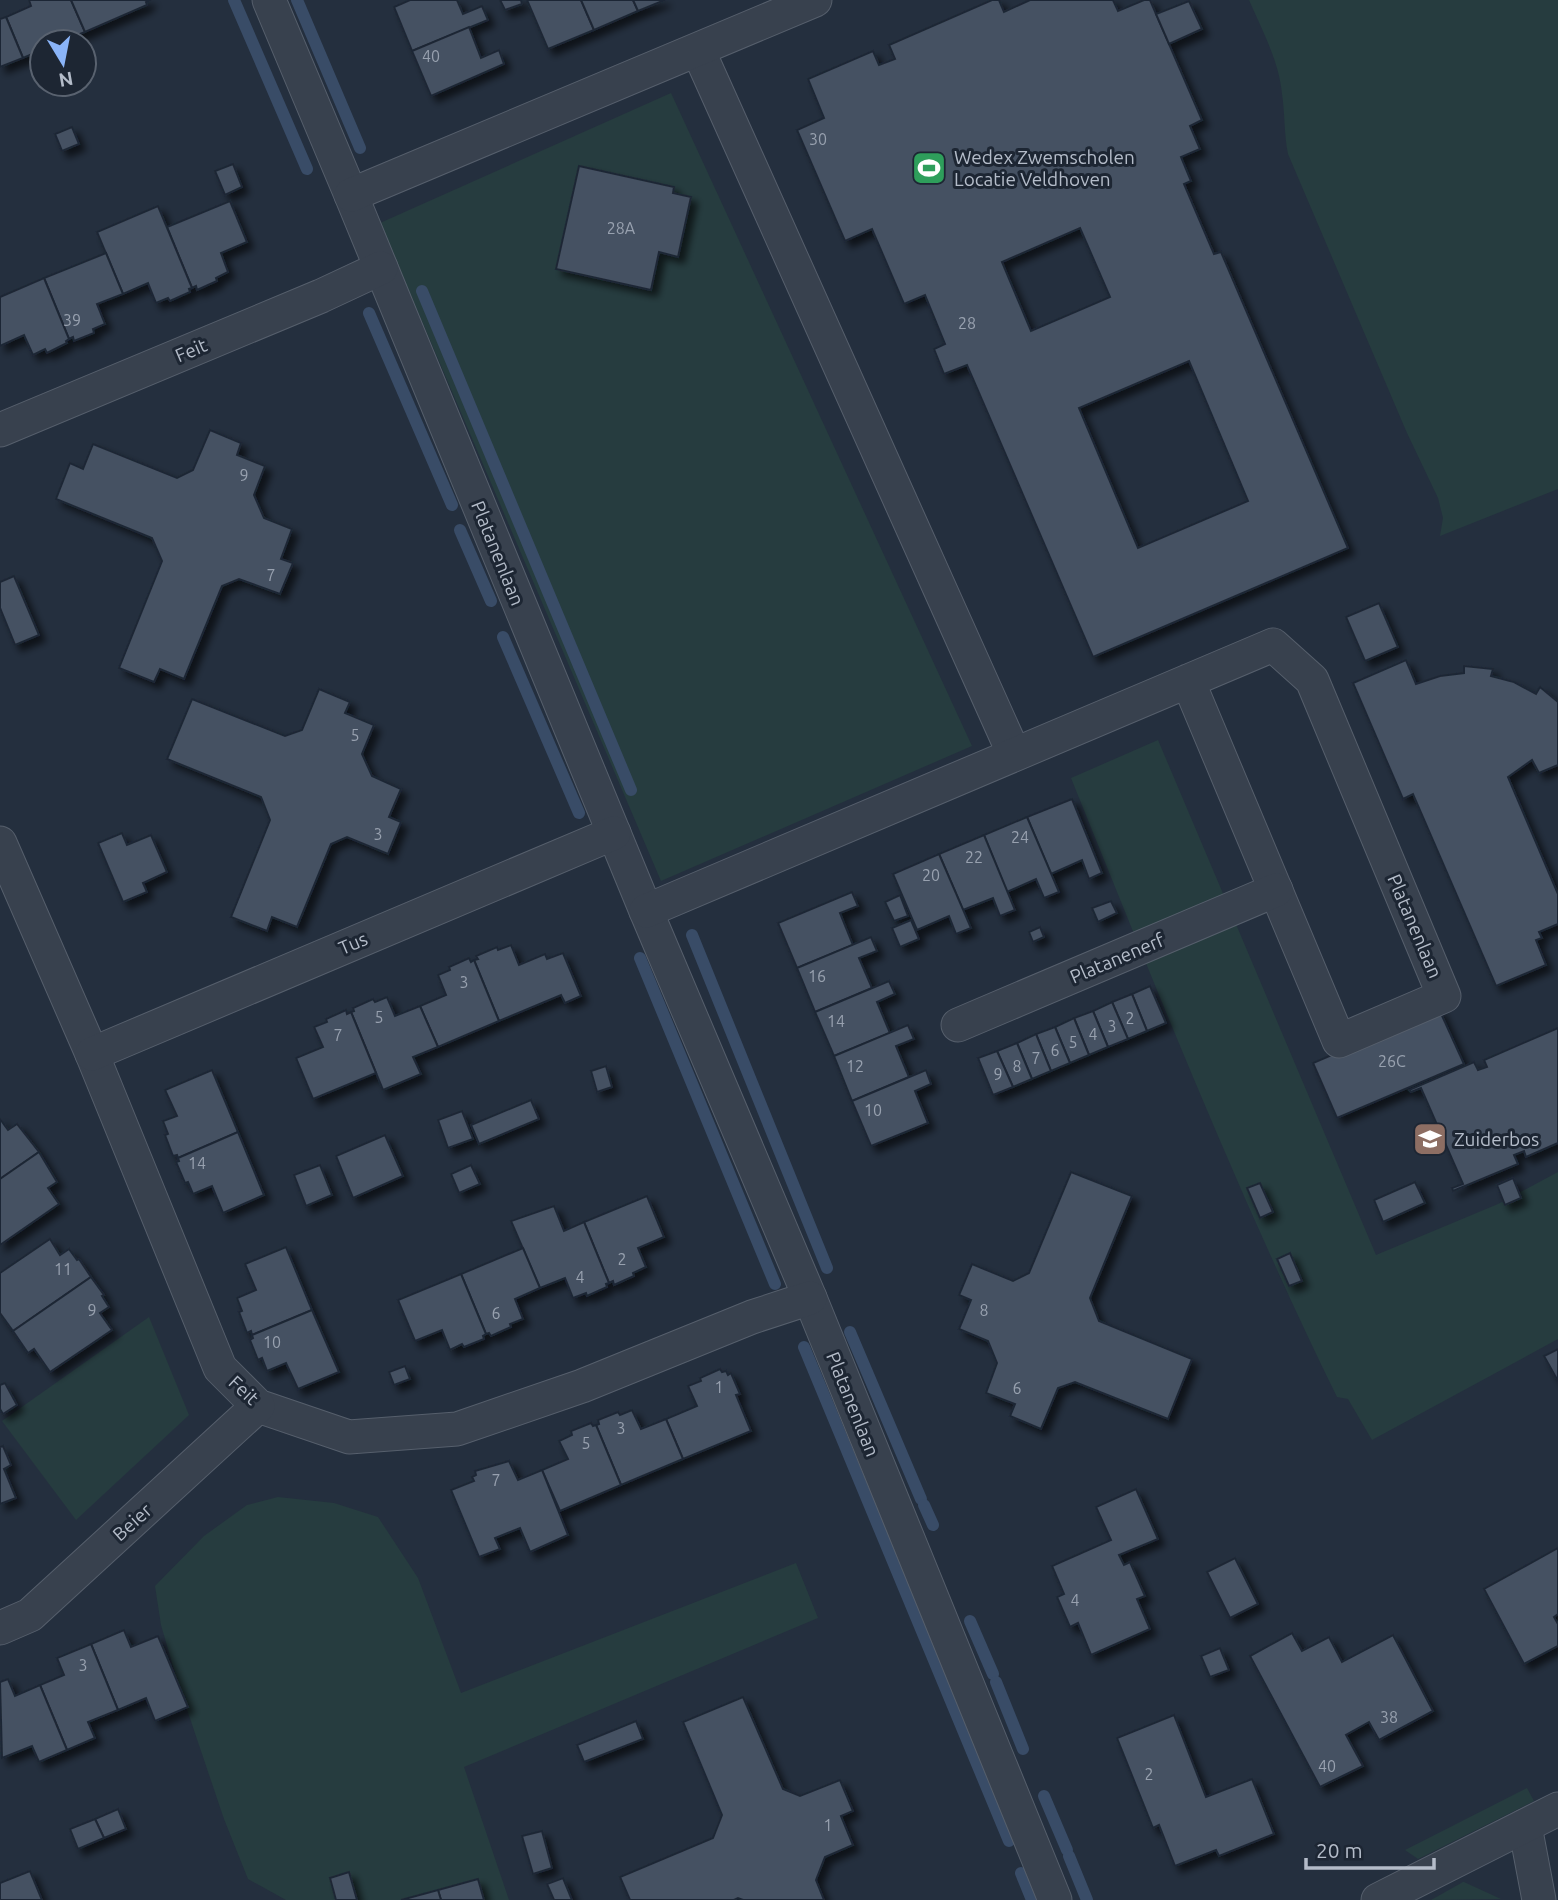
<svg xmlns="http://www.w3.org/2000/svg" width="1558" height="1900" viewBox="0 0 1558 1900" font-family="Ubuntu,sans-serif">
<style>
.green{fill:#263c3f}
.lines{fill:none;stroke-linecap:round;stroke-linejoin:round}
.stream{stroke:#394c67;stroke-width:12}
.building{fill:#455162;stroke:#1f2835;stroke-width:2;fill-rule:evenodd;filter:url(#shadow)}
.street-casing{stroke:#565f6c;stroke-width:35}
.street{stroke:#38414e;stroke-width:33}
.labels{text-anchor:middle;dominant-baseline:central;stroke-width:6;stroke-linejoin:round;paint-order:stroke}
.number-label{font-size:16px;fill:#98a1af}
.poi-label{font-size:19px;fill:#b4bcc9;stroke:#1d2633;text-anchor:start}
.street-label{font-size:19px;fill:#b4bcc9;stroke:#1d2633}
</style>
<defs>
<filter id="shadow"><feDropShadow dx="6" dy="6" stdDeviation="3.5" flood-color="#0009"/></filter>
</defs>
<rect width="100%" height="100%" fill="#242f3e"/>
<g class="green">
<path d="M1249 0H1558V489L1440 536 1443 518 1438 498 1407 433 1288 154C1284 134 1285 114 1282 94 1279 61 1262 30 1249 0Z"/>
<path d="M671 93 972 746 661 881 380 223Z"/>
<path d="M1158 740 1376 1255 1498 1204 1558 1172V1339L1372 1440 1348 1399 1337 1397C1238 1195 1155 986 1071 778Z"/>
<path d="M149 1317 189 1415 76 1520 2 1421Z"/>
<path d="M278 1497 334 1503 378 1517 418 1578 461 1693 796 1563 818 1618 464 1767 509 1900H286L248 1879 224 1819 177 1680 161 1625 155 1586 204 1536 247 1505Z"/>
<path d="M1527 1788 1534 1801 1418 1859 1405 1850Z"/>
<path d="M1463 1882H1464L1501 1899 1431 1900Z"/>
</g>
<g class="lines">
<g class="stream">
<path d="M234 0 307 169"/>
<path d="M297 0 360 148"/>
<path d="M422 291 631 790"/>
<path d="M369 313 452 505"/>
<path d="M460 530 491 601"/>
<path d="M503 637 579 813"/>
<path d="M692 935 827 1268"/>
<path d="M640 958 775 1284"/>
<path d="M850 1332 921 1499"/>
<path d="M804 1347 1009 1841"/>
<path d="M924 1505 933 1525"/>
<path d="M970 1621 993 1674"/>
<path d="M996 1682 1023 1749"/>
<path d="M1044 1796 1067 1850"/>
<path d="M1069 1856 1087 1900"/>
<path d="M1021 1873 1032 1900"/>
</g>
</g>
<g class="building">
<path d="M29 0H71L85 32 60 42H42V50L23 58 6 17 31 6Z"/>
<path d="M71 0H151L146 2 147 5 85 32Z"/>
<path d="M410 0H457L463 14 482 6 488 20 412 51 394 7Z"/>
<path d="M500 0H521L522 4 505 10Z"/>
<path d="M527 0H581L594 30 548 49Z"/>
<path d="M581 0H633L638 11 594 30Z"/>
<path d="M633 0H665L638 11Z"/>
<path d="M992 0H999L1004 12 1030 0H1113L1118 11 1144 0H1150L1202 120 1190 126 1200 149 1181 157 1191 181 1184 184 1214 254 1221 252 1348 548 1093 657 967 365 944 374 934 349 945 344 925 295 904 304 872 229 845 241 797 130 824 118 808 79 873 51 879 65 895 59 889 45ZM1080 228 1110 297 1031 331 1002 262ZM1189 361 1248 501 1138 548 1079 408Z"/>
<path d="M1189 1 1202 29 1169 44 1156 14Z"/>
<path d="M6 17 23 58 0 67V19Z"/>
<path d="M469 27 481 58 499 50 504 64 431 96 412 51Z"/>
<path d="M72 127 79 144 62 151 55 134Z"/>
<path d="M233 164 242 187 225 195 215 171Z"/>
<path d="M579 166 674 187 673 193 691 197 678 257 659 252 651 290 556 269Z"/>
<path d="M230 201 247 242 221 253 228 272 216 278 217 281 197 290 196 286 192 288 167 227Z"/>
<path d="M158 206 192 288 189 289 190 292 170 301 168 298 156 303 148 283 123 294 97 232Z"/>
<path d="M106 253 123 294 97 304 105 324 93 329 94 333 74 341 73 337 69 339 44 278Z"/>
<path d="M44 278 69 339 66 341 67 343 47 353 45 349 33 355 24 335 0 346V297Z"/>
<path d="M210 430 241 443 237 455 265 466 254 495 264 518 292 529 281 559 293 563 280 594 239 579 222 586 184 679 160 669 154 682 119 668 162 561 152 538 56 499 70 463 83 469 93 444 177 478 193 470Z"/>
<path d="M14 576 39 635 15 645 0 608V582Z"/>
<path d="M1379 603 1398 647 1365 661 1346 617Z"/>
<path d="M1406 660 1416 684 1440 676 1464 673V666L1493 669 1491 676 1514 682 1536 694 1540 687 1558 702V765L1539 773 1532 760 1508 777 1558 894V924L1539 932 1542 938 1536 940 1546 965 1496 986 1413 794 1403 799 1353 683Z"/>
<path d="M319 689 350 702 345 713 374 725 362 754 372 776 401 789 389 817 401 822 388 854 347 837 331 844 297 927 272 917 267 931 231 917 270 820 261 797 167 759 192 699 285 736 302 730Z"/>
<path d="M1072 799 1102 873 1089 879 1082 860 1051 874 1027 817Z"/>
<path d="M1027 817 1059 892 1044 898 1036 879 1007 892 984 835Z"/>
<path d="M122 833 127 845 151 835 167 872 143 883 147 892 123 902 98 843Z"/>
<path d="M984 835 1015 910 1000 916 993 898 963 910 939 854Z"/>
<path d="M939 854 971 928 956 934 949 916 917 930 893 874Z"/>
<path d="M852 892 858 906 840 913 853 945 797 968 778 923Z"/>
<path d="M900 895 908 916 894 921 885 902Z"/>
<path d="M1111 901 1117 913 1098 922 1092 908Z"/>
<path d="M911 920 919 939 900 947 892 928Z"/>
<path d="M1040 927 1044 937 1033 942 1029 932Z"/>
<path d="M871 937 877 951 859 958 872 988 815 1012 797 968Z"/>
<path d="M511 945 519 965 545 954 547 959 563 953 581 996 565 1003 561 995 499 1021 474 960 478 959 476 956 497 947 498 950Z"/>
<path d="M469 958 471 962 474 960 499 1021 438 1047 420 1006 446 995 438 975 450 970 449 967Z"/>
<path d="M889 981 895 994 877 1002 890 1033 834 1056 815 1012Z"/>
<path d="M1150 986 1166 1023 1147 1031 1132 994Z"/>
<path d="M1132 994 1147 1031 1128 1039 1112 1002Z"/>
<path d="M387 997 395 1016 420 1006 438 1047 413 1057 421 1074 383 1090 351 1012 354 1011 353 1008 373 999 375 1002Z"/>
<path d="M1112 1002 1128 1039 1108 1047 1093 1011Z"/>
<path d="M1439 1009 1464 1064 1337 1118 1313 1063Z"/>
<path d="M346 1010 347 1014 351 1012 376 1073 313 1099 296 1058 323 1047 314 1027 327 1022 326 1019Z"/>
<path d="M1093 1011 1108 1047 1089 1055 1074 1018Z"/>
<path d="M1074 1018 1089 1055 1070 1063 1055 1027Z"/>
<path d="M908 1025 914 1039 896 1046 909 1077 852 1101 834 1056Z"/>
<path d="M1055 1027 1070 1063 1051 1071 1036 1034Z"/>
<path d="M1558 1028V1143L1526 1157 1524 1151 1514 1155 1518 1164 1453 1191 1452 1188 1463 1184 1421 1088 1411 1092 1409 1090 1474 1062 1478 1070 1487 1067 1484 1060Z"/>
<path d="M1036 1034 1051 1071 1032 1079 1017 1043Z"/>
<path d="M1017 1043 1032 1079 1013 1087 997 1051Z"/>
<path d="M997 1051 1013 1087 993 1095 978 1058Z"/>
<path d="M606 1066 612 1087 597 1092 591 1071Z"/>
<path d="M212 1070 238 1132 178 1158 177 1155 173 1156 165 1135 168 1134 163 1121 177 1116 165 1090Z"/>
<path d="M926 1070 931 1084 915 1091 928 1123 871 1146 852 1101Z"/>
<path d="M531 1100 539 1119 479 1144 471 1125Z"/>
<path d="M462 1111 473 1139 448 1148 438 1120Z"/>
<path d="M0 1119 8 1130 17 1124 39 1152 0 1179Z"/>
<path d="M238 1132 264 1195 223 1213 212 1186 193 1194 188 1182 185 1183 176 1162 179 1161 178 1158Z"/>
<path d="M385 1135 403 1176 353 1198 336 1156Z"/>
<path d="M39 1152 57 1182 48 1188 59 1204 0 1245V1179Z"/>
<path d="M320 1165 332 1195 306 1206 294 1175Z"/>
<path d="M471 1165 480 1184 459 1193 451 1174Z"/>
<path d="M1071 1172 1132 1196 1090 1298 1099 1321 1192 1359 1168 1419 1075 1382 1058 1388 1041 1429 1010 1416 1015 1404 986 1393 997 1363 988 1341 959 1329 971 1300 959 1295 972 1264 1013 1281 1029 1273Z"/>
<path d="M1513 1178 1521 1198 1505 1205 1497 1185Z"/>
<path d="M1415 1182 1425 1203 1383 1222 1374 1200Z"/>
<path d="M1260 1183 1273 1212 1260 1218 1247 1188Z"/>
<path d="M647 1196 664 1237 638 1248 646 1267 633 1273 634 1276 614 1285 613 1281 609 1283 584 1222Z"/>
<path d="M554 1206 564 1231 584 1222 609 1283 606 1284 607 1287 587 1296 586 1293 573 1298 565 1278 540 1288 511 1221Z"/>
<path d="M50 1239 60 1255 69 1249 77 1260 79 1259 91 1277 13 1331 0 1313V1273Z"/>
<path d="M286 1247 312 1310 252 1335 251 1331 247 1333 239 1312 242 1311 237 1298 256 1290 245 1264Z"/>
<path d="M523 1248 540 1288 515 1299 523 1319 510 1324 511 1327 491 1336 489 1333 486 1334 461 1274Z"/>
<path d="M1290 1253 1302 1281 1289 1286 1277 1259Z"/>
<path d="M461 1274 486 1334 483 1336 484 1339 464 1347 462 1344 450 1350 442 1330 415 1341 398 1300Z"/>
<path d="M91 1277 104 1295 102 1296 109 1307 100 1313 112 1330 50 1372 34 1349 28 1353 13 1331Z"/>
<path d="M312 1310 339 1372 298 1389 286 1363 267 1371 262 1358 258 1360 250 1340 253 1338 252 1335Z"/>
<path d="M1558 1349V1381L1544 1356Z"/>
<path d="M405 1366 410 1379 394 1385 389 1372Z"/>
<path d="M720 1369 722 1372 726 1371 728 1375 731 1373 740 1394 736 1395 751 1431 683 1459 666 1419 697 1406 688 1386 701 1381 700 1378Z"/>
<path d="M5 1383 17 1405 3 1414 0 1409V1385Z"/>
<path d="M632 1410 641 1429 666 1419 683 1459 621 1485 596 1425 599 1424 598 1420 618 1412 620 1415Z"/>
<path d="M591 1423 593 1426 596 1425 621 1485 560 1511 542 1470 568 1459 559 1441 572 1435 571 1431Z"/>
<path d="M3 1446 11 1465 4 1469 16 1498 0 1504V1447Z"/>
<path d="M509 1461 518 1480 542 1470 568 1535 530 1552 520 1528 495 1538 500 1549 479 1557 451 1490 474 1481 472 1477 476 1475 475 1471Z"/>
<path d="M1136 1489 1158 1539 1119 1555 1124 1565 1130 1562 1145 1596 1137 1599 1150 1629 1091 1655 1078 1623 1070 1627 1057 1597 1064 1594 1052 1566 1111 1540 1096 1507Z"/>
<path d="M1558 1548V1614L1554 1617 1558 1624V1646L1524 1664 1484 1589Z"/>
<path d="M1235 1558 1258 1604 1230 1618 1207 1572Z"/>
<path d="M124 1630 131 1647 158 1636 188 1707 155 1721 146 1698 118 1710 91 1644Z"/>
<path d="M1292 1633 1302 1651 1329 1637 1342 1662 1393 1635 1433 1711 1379 1740 1369 1722 1346 1735 1363 1766 1320 1787 1250 1656Z"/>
<path d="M91 1644 118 1710 88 1722 95 1738 67 1750 40 1685 64 1675 57 1658Z"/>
<path d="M1220 1648 1229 1670 1210 1677 1201 1656Z"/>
<path d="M8 1679 15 1696 40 1685 67 1750 39 1762 32 1746 2 1758 0 1682Z"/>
<path d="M743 1697 783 1789 800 1796 840 1780 853 1811 841 1816 853 1845 825 1857 816 1880 824 1900H743L738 1898 734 1900H630L620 1877 713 1838 722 1815 683 1722Z"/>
<path d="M1174 1715 1206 1797 1252 1779 1274 1834 1219 1856 1216 1850 1175 1866 1159 1825 1153 1828 1117 1738Z"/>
<path d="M636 1721 643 1739 584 1762 577 1745Z"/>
<path d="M118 1809 126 1829 104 1838 95 1819Z"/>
<path d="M95 1819 104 1838 78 1849 70 1829Z"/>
<path d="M542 1831 552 1868 533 1874 522 1836Z"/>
<path d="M30 1871 42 1900H0V1883Z"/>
<path d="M349 1872 357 1900H336L330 1878Z"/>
<path d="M563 1878 572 1900H554L547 1884Z"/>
<path d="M478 1879 484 1900H441L438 1890Z"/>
<path d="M438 1890 441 1900H401Z"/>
</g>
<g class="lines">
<g class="street-casing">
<g id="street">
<path d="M269 0 351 195 646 911 810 1298 1055 1900"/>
<path d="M698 50 1014 754"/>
<path d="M351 195 815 0"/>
<path d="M0 430 321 296 381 268"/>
<path d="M0 843 92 1054 220 1368 258 1406 349 1437 457 1429 582 1386 752 1317 810 1298"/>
<path d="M646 911 1273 645 1312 680 1444 996 1339 1041 1188 681"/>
<path d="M958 1025 1276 890"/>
<path d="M92 1054 614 833"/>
<path d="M0 1628 30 1615 258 1406"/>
<path d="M1525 1826 1539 1900"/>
<path d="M1378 1900 1558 1809"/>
</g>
</g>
<use href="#street" class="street"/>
</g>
<defs>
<g id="stadium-square" transform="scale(1.75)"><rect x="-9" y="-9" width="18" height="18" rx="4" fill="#2e9e5b" stroke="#1d2633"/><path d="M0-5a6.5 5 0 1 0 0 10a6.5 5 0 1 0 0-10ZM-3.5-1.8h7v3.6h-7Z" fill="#fff"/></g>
<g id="school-square" transform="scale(1.75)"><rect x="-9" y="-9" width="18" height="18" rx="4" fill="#8d6e63" stroke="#1d2633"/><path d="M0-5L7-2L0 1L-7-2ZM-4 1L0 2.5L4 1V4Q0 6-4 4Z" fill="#fff"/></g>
</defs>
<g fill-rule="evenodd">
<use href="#stadium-square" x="929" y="168"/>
<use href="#school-square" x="1430" y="1139"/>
</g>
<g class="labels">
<g class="number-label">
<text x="431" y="56">40</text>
<text x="818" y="139">30</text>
<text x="621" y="228">28A</text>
<text x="72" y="320">39</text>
<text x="967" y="323">28</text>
<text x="244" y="475">9</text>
<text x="271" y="575">7</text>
<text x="355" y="735">5</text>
<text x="378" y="834">3</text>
<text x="1020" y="837">24</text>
<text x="974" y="857">22</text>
<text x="931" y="875">20</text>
<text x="817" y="976">16</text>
<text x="464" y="982">3</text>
<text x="379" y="1017">5</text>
<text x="1130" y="1018">2</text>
<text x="836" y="1021">14</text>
<text x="1112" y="1026">3</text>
<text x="1093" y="1034">4</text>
<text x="338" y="1035">7</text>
<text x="1073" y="1042">5</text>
<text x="1055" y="1050">6</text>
<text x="1036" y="1058">7</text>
<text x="1392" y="1061">26C</text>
<text x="855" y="1066">12</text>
<text x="1017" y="1066">8</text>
<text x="998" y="1074">9</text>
<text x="873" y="1110">10</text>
<text x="197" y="1163">14</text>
<text x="622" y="1259">2</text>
<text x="63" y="1269">11</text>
<text x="580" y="1277">4</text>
<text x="92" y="1310">9</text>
<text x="984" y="1310">8</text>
<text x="496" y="1313">6</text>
<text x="272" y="1342">10</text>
<text x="719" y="1387">1</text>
<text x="1017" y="1388">6</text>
<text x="621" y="1428">3</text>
<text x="586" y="1443">5</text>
<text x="496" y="1480">7</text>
<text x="1075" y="1600">4</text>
<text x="83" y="1665">3</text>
<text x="1389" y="1717">38</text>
<text x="1327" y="1766">40</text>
<text x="1149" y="1774">2</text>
<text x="828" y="1825">1</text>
</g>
<g class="poi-label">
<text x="954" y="157">Wedex Zwemscholen<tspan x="954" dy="22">Locatie Veldhoven</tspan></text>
<text x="1454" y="1139">Zuiderbos</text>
</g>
<g class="street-label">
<text transform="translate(191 350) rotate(-23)">Feit</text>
<text transform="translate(498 553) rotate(68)">Platanenlaan</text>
<text transform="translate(1415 926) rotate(67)">Platanenlaan</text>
<text transform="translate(353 943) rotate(-23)">Tus</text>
<text transform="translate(1117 958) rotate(-23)">Platanenerf</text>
<text transform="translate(244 1390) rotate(43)">Feit</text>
<text transform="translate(853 1404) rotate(68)">Platanenlaan</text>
<text transform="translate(132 1522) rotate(-42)">Beier</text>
</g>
</g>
<g transform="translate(63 63) rotate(170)"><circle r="33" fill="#1d2633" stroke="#59626f" stroke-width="2"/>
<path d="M0-5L12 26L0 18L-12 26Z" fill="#8ab4f8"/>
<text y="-10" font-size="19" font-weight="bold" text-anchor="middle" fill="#b4bcc9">N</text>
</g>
<path d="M1306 1858v10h128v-10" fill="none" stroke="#b4bcc9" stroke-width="3.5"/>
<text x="1316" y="1858" font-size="21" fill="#b4bcc9" stroke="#1d2633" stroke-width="5" paint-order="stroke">20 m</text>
</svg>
